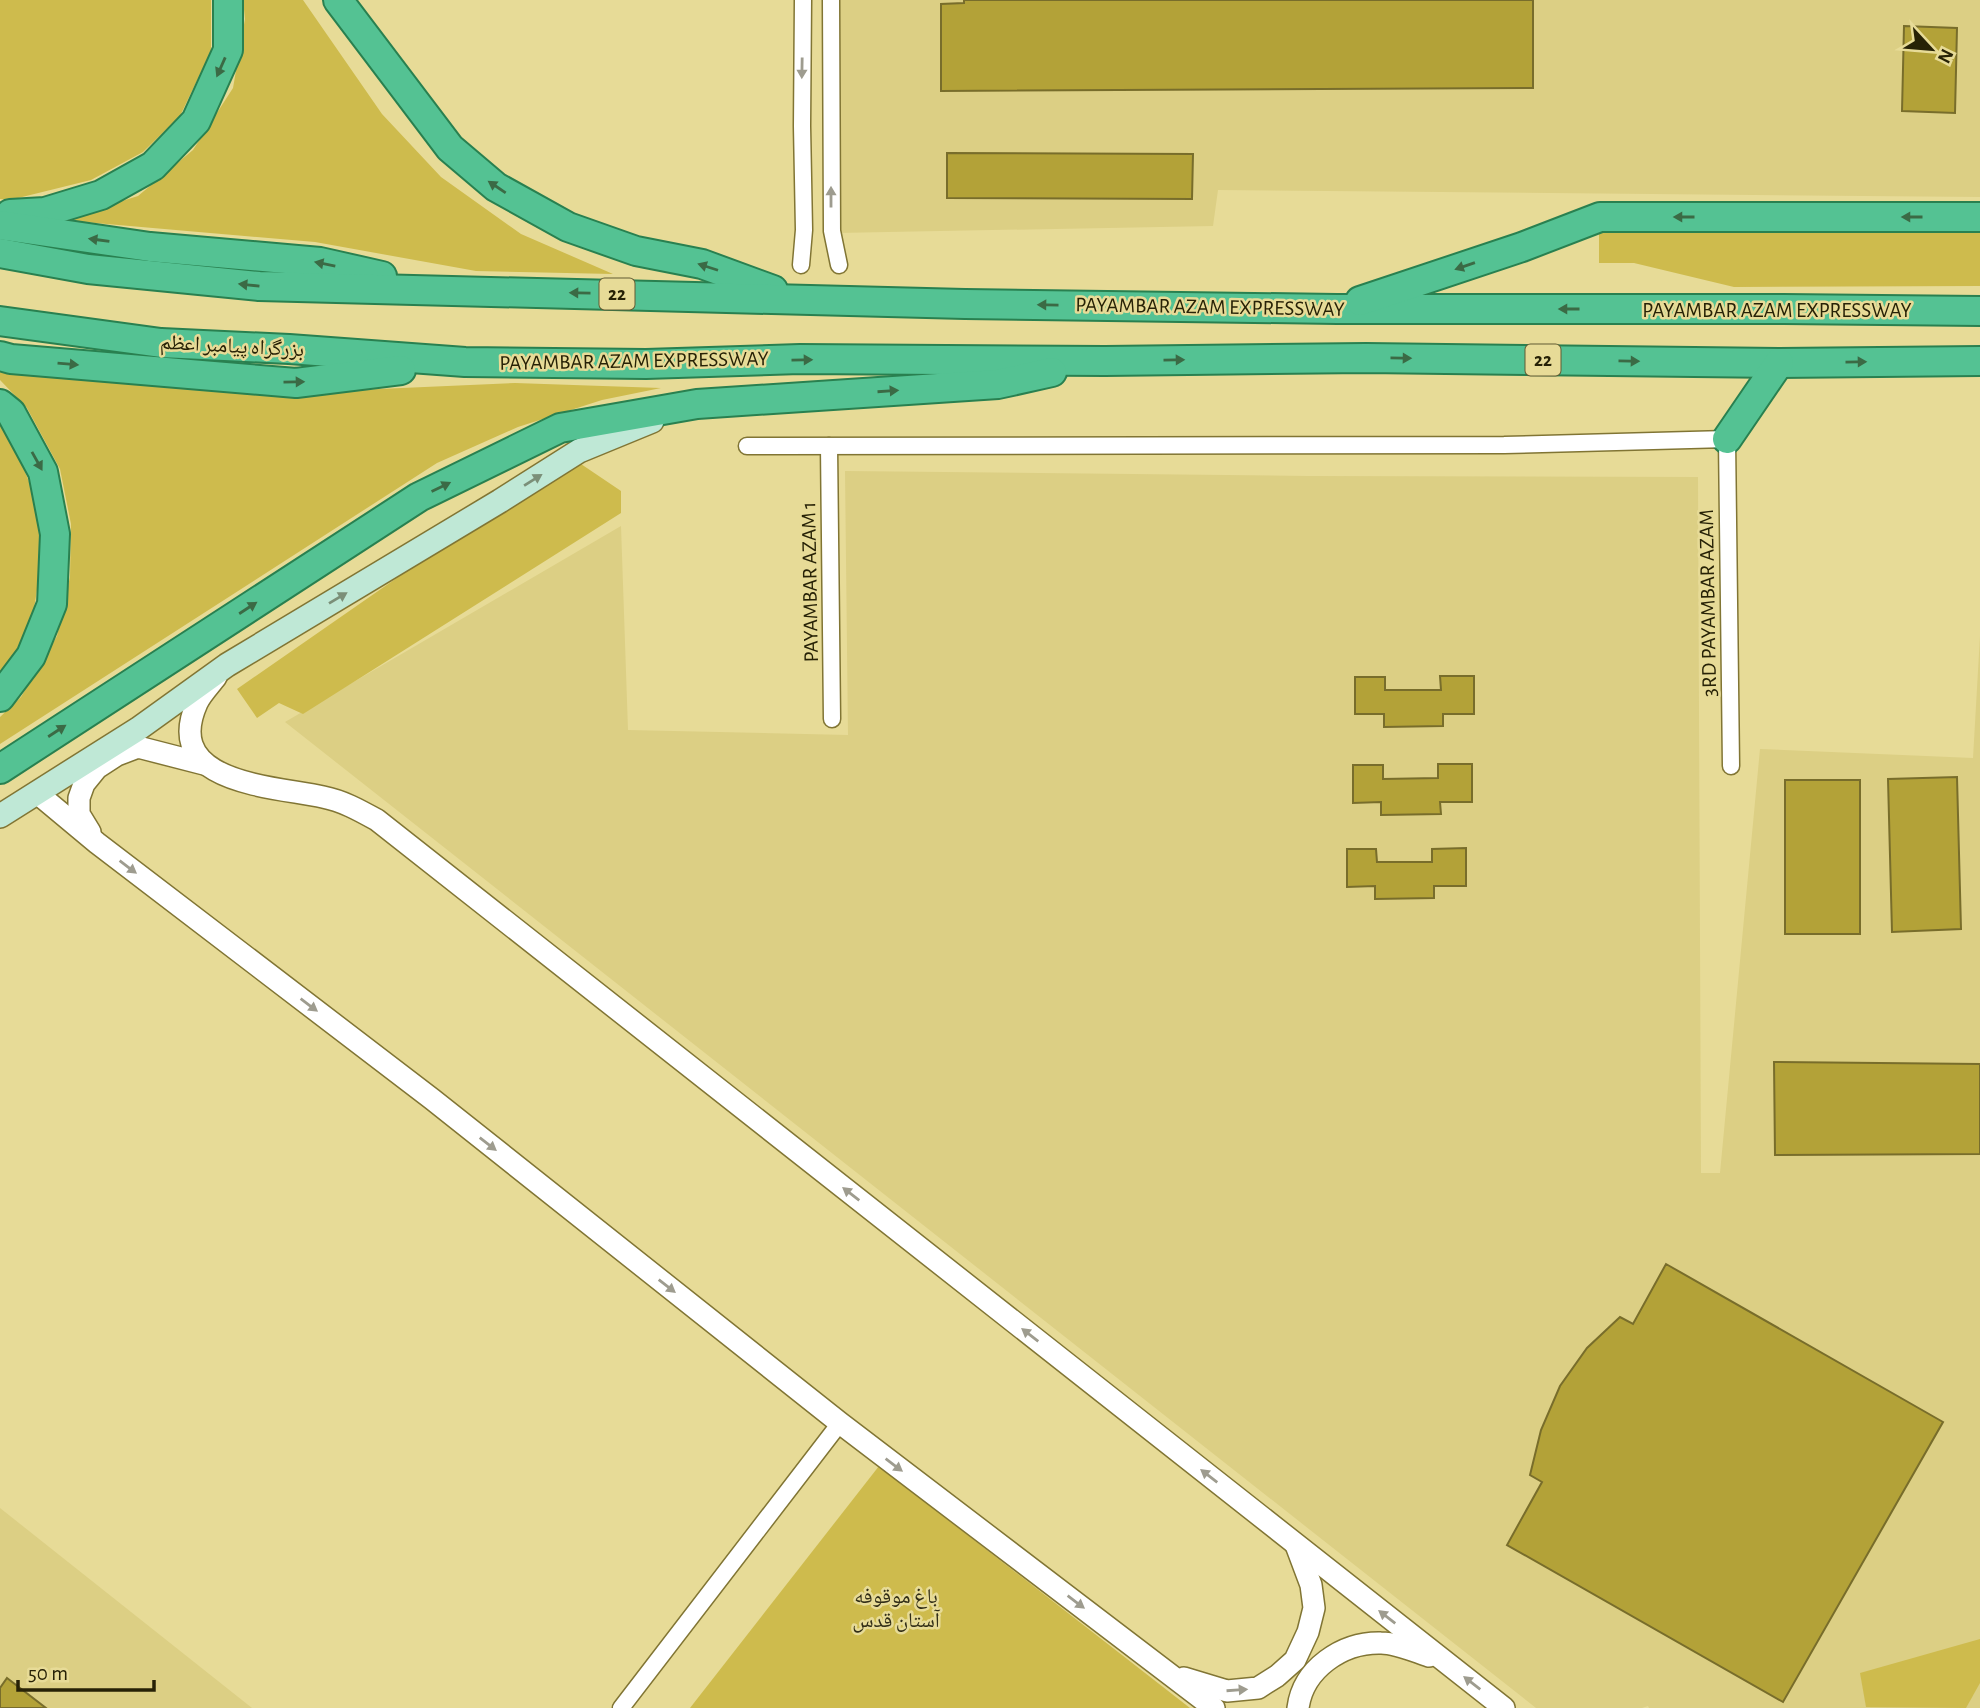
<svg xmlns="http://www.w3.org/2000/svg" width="1980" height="1708" viewBox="0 0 1980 1708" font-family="'Alegreya Sans','Noto Naskh Arabic',sans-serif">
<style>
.built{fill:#dccf84}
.green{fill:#cebb4d}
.building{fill:#b3a238;stroke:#786d2b;stroke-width:2}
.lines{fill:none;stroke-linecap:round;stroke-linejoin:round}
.minor-casing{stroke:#817534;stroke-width:19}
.tertiary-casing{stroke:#817534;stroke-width:24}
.secondary-casing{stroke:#817534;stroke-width:26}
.trunk-casing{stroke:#298050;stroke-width:32}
.minor{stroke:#fff;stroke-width:16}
.tertiary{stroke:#fff;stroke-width:21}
.secondary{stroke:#bfe8d6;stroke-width:23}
.trunk{stroke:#54c293;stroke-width:28}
.oneway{fill:#3b6a45}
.oneway2{fill:#9e9c8f}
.oneway3{fill:#7b8f78}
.labels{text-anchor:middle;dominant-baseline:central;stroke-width:5;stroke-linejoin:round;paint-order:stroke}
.shield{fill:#e7db97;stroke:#615a32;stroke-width:2}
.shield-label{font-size:19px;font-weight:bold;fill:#272206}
.street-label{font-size:21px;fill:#272206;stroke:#e7db97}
.park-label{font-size:21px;fill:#322e17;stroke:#e7db97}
</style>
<rect width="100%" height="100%" fill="#e7db97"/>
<g class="built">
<path d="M838 0H1980V197L1218 190 1213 226 836 233Z"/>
<path d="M845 471 1308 476 1698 477 1701 1173H1720L1760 749 1973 758 1980 636V1708H1649L1648 1706 1642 1708H1536L285 722 621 526 628 730 848 735Z"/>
<path d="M0 1508 252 1708H0Z"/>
</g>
<g class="green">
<path d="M0 0H211V51L180 116 143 152 91 180 10 200 0 199Z"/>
<path d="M243 0H303L382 114 441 177 521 234 613 274 476 271 315 242 61 220 138 196 193 150 233 88 245 19Z"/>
<path d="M1599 230H1980V286L1734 287 1634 263H1599Z"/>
<path d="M0 368 45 377 265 394 515 383 661 388 602 400 518 427 437 463 0 744V717L21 697 57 636 70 577 71 524 60 469 27 408 0 380Z"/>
<path d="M0 425 10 435 34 494 43 551 34 609 12 662 0 676Z"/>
<path d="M578 462 621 491V513L303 714 279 703 257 718 237 689 404 573Z"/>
<path d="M879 1466 1190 1708H690Z"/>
<path d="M1980 1639V1683L1966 1708 1866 1707 1860 1673Z"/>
</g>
<g class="building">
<path d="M964 0H1533V88L941 91V4L964 3Z"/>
<path d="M1904 26 1957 28 1955 113 1902 111Z"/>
<path d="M947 153 1193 154 1192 199 947 198Z"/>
<path d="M1440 676H1474V714H1443V726L1384 727V714H1355V677H1385V690H1441Z"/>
<path d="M1438 764H1472V802H1440L1441 814 1381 815V802L1353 803V765H1383V779L1438 778Z"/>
<path d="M1957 777 1961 929 1892 932 1888 779Z"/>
<rect x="1785" y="780" width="75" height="154"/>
<path d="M1466 848V886H1434V898L1375 899V886L1347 887V849H1376L1377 862H1432V849Z"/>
<path d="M1774 1062 1980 1064V1154L1775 1155Z"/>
<path d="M1666 1264 1943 1422 1783 1702 1507 1545 1542 1482 1530 1475 1541 1430 1560 1386 1587 1348 1620 1317 1633 1324Z"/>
<path d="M7 1678 46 1708H0V1688Z"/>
</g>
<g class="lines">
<g class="minor-casing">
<g id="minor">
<path d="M831 0 832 231 839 265"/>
<path d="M801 265 804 230 802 126 803 0"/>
<path d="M747 446 1504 445 1727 439 1731 766"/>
<path d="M829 446 832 719"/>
<path d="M621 1708 840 1423"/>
</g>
</g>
<g class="tertiary-casing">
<g id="tertiary">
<path d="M216 677C210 685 201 694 197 703 161 784 273 786 323 797 343 801 359 810 377 820L1504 1708"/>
<path d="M37 793 97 843 432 1099 840 1423 1214 1708"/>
<path d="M90 832 79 814V798L84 784 97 768 117 755 138 747 204 764"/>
<path d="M1184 1678 1227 1691 1258 1688 1277 1676 1295 1660 1308 1632 1314 1608 1311 1585 1296 1545"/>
<path d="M1298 1708C1303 1669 1342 1642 1381 1643 1396 1643 1414 1651 1429 1656"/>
</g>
</g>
<g class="secondary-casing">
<path id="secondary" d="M0 816 138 729 227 665 500 501 579 451 652 421"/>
</g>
<g class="trunk-casing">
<g id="trunk">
<path d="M338 0 450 148 496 187 568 227 636 251 702 264 773 290"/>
<path d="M10 214 45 212 101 195 153 166 196 121 228 50V0"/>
<path d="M0 225 150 247 320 262 382 276"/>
<path d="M0 253 88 269 259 286 965 304 1337 309H1784L1980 311"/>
<path d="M1360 301 1522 247 1600 217H1980"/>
<path d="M0 321 161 343 289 349 465 362 646 364 800 359 1105 361 1366 358 1779 363 1980 361"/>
<path d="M0 356 11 359 296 383 401 370"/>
<path d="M0 404 11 413 43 472 55 534 52 604 31 656 0 697"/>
<path d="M1727 439 1779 363"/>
<path d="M0 769 419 497 560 428 697 404 998 384 1052 372"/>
</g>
</g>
<use href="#minor" class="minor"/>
<use href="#tertiary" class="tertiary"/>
<use href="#secondary" class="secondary"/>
<use href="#trunk" class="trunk"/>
</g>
<defs><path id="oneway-solid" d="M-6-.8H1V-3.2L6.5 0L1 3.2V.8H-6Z" transform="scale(1.75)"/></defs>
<g class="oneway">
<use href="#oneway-solid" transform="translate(221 67) rotate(114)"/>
<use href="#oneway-solid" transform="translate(497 187) rotate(-146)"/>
<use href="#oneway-solid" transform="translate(1684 217) rotate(180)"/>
<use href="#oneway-solid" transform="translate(1912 217) rotate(-180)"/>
<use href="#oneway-solid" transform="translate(99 240) rotate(-172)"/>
<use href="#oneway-solid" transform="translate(325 264) rotate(-169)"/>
<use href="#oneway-solid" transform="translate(1465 266) rotate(161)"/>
<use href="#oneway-solid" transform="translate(708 267) rotate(-162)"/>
<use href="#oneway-solid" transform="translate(249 285) rotate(-174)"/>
<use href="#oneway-solid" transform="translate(580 293) rotate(-179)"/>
<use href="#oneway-solid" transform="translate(1048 305) rotate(-179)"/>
<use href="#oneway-solid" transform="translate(1569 309) rotate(-180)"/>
<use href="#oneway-solid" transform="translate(1401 358) rotate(1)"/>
<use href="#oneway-solid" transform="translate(802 360) rotate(-1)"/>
<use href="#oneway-solid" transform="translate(1174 360) rotate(-1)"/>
<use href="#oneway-solid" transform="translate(1629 361) rotate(1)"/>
<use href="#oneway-solid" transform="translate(1856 362) rotate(-1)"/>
<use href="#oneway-solid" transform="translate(68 364) rotate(5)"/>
<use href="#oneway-solid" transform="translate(294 382) rotate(-1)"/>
<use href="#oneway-solid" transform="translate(888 391) rotate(-4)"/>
<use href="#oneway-solid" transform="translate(37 461) rotate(61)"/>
<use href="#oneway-solid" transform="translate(441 487) rotate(-26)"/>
<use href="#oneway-solid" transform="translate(248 608) rotate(-33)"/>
<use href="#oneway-solid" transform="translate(57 731) rotate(-33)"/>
</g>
<g class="oneway2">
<use href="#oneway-solid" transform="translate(802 68) rotate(91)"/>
<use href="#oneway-solid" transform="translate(831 197) rotate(-90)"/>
<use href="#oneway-solid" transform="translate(128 867) rotate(37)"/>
<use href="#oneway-solid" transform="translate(309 1005) rotate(37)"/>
<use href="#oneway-solid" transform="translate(488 1144) rotate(38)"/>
<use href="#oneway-solid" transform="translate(851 1194) rotate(-142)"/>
<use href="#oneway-solid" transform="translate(667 1286) rotate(38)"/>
<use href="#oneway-solid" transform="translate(1030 1335) rotate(-142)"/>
<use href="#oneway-solid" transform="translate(894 1465) rotate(37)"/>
<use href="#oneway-solid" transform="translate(1209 1476) rotate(-142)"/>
<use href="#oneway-solid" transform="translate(1076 1602) rotate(37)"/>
<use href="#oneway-solid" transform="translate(1387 1617) rotate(-142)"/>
<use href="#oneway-solid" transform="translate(1472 1683) rotate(-142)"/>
<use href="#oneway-solid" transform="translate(1237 1690) rotate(-4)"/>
</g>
<g class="oneway3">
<use href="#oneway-solid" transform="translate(533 480) rotate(-32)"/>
<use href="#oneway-solid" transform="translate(338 598) rotate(-31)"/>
</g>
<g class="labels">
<g class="shield">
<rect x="599.5" y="278.5" width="35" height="31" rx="5"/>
<rect x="1525.5" y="344.5" width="35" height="31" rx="5"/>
</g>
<g class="shield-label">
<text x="617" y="294">22</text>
<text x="1543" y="360">22</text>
</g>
<g class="street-label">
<text transform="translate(1210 307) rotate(1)">PAYAMBAR AZAM EXPRESSWAY</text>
<text x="1777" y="310">PAYAMBAR AZAM EXPRESSWAY</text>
<text transform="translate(232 346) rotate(3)">بزرگراه پیامبر اعظم</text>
<text transform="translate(634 361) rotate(-1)">PAYAMBAR AZAM EXPRESSWAY</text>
<text transform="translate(810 582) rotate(-91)">PAYAMBAR AZAM 1</text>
<text transform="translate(1708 603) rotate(-91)">3RD PAYAMBAR AZAM</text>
</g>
<g class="park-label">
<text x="896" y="1596">باغ موقوفه<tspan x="896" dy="24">آستان قدس</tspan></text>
</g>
</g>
<g transform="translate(1931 49) rotate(116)" stroke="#e7db97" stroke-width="5" paint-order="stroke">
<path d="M0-5L12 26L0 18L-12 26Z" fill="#272206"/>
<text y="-10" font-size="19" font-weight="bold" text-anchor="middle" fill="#272206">N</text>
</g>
<path d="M18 1680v10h136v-10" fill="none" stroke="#272206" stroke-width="3.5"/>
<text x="28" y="1680" font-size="21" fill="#272206" stroke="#e7db97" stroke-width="5" paint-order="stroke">50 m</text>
</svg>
